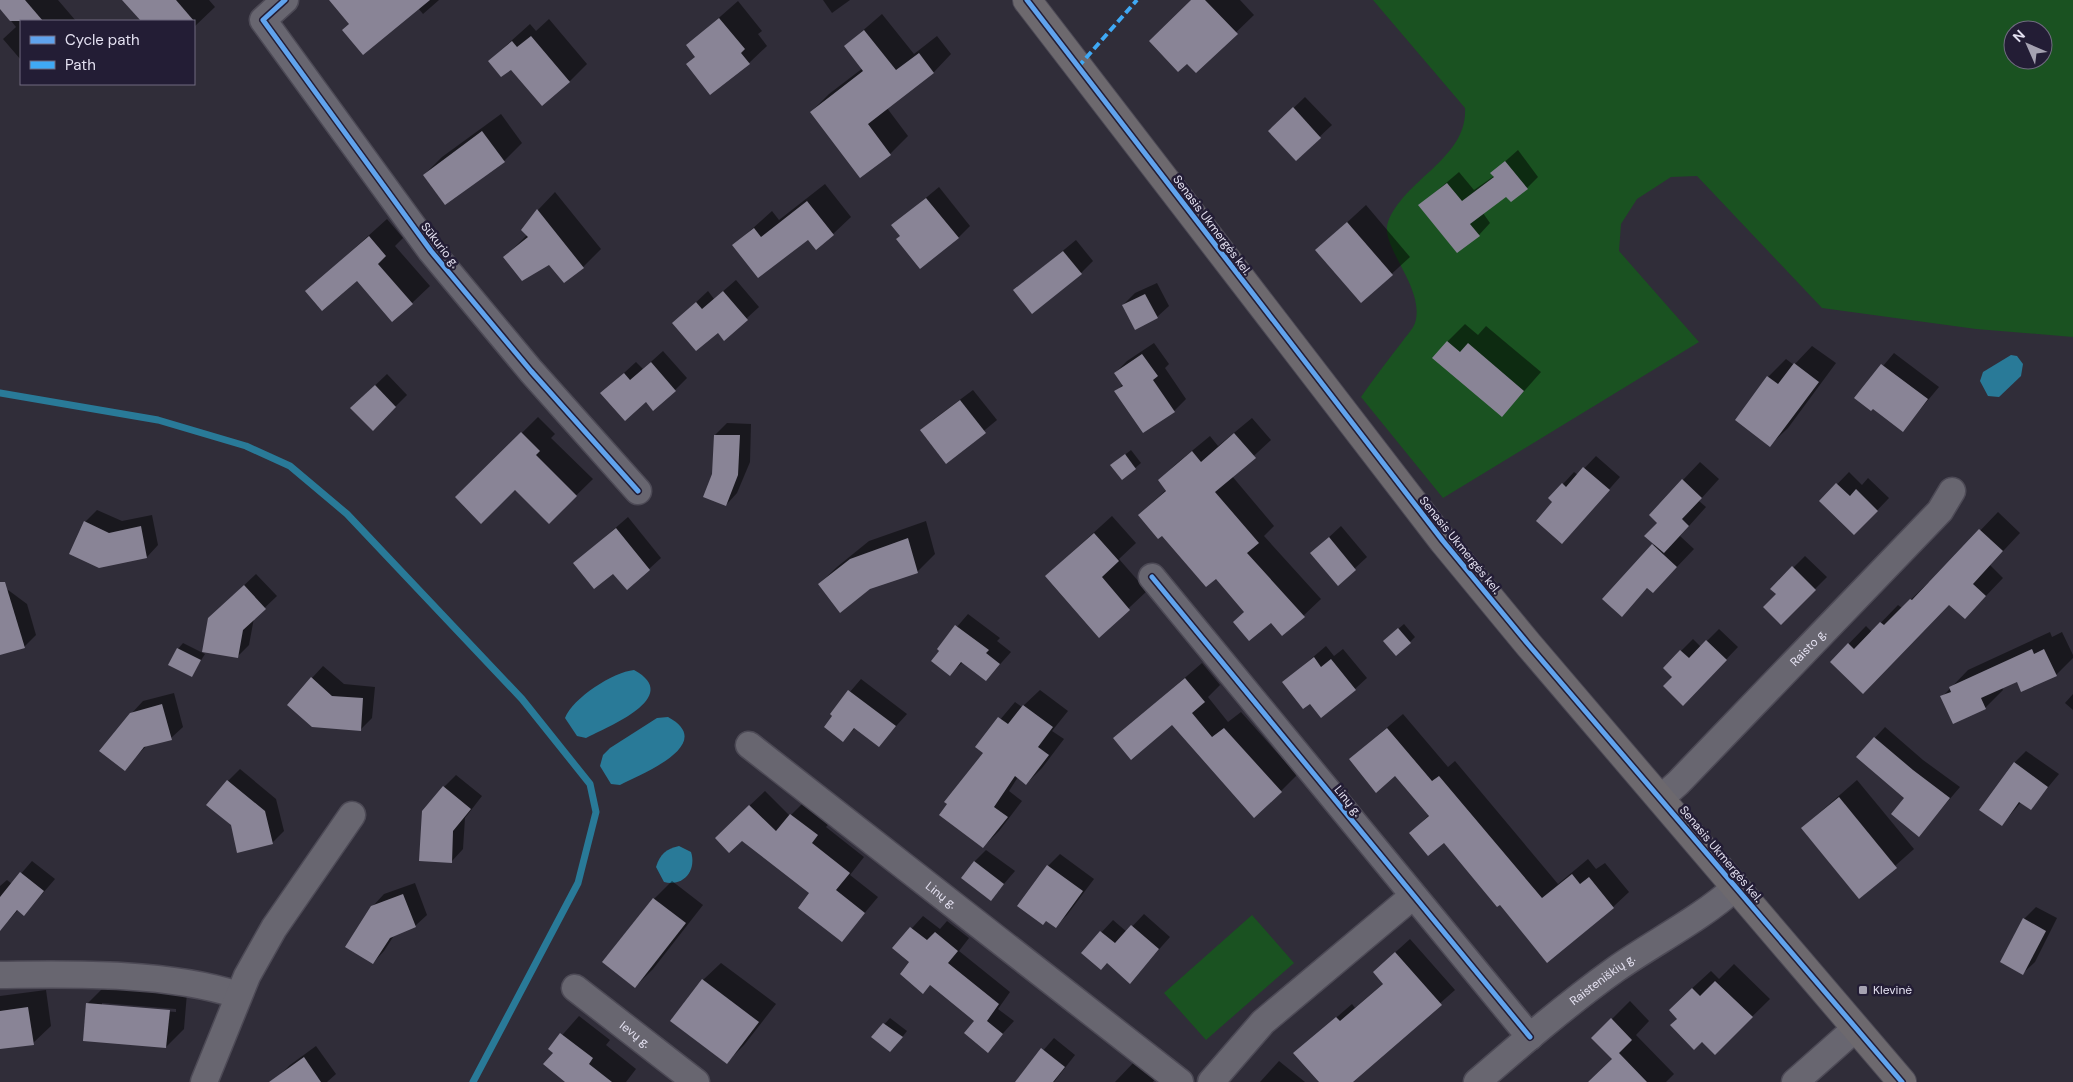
<svg xmlns="http://www.w3.org/2000/svg" width="2073" height="1082" viewBox="0 0 2073 1082" font-family="'DM Sans',sans-serif">
<style>
.green{fill:#1a5221;fill-rule:evenodd}
.water{fill:#297a98}
.shadow{fill:#0007;fill-rule:evenodd}
.lines{fill:none;stroke-linecap:round;stroke-linejoin:round}
.stream{stroke:#297a98;stroke-width:7}
.building{fill:#898496}
.minor-casing{stroke:#4d4a56;stroke-width:29}
.major-casing{stroke:#4d4a56;stroke-width:30}
.minor{stroke:#686670;stroke-width:26}
.major{stroke:#6d696e;stroke-width:28}
.quiet{stroke:#3fa9f5;stroke-width:4;stroke-dasharray:8 4;stroke-linecap:butt}
.cycleway-casing{stroke:#231d35;stroke-width:8}
.cycleway{stroke:#60a3ed;stroke-width:5}
.poi-dot{fill:#a5a2b1;stroke:#231d35;stroke-width:2}
.labels{text-anchor:middle;dominant-baseline:central;stroke-width:5;stroke-linejoin:round;paint-order:stroke}
.street-label{font-size:12px;fill:#e4e1f1;stroke:#231d35}
.poi-label{font-size:12px;fill:#e4e1f1;stroke:#231d35;text-anchor:start}
</style>
<rect width="100%" height="100%" fill="#302d39"/>
<g class="green">
<path d="M1373 0H2073V337L1976 329 1822 308 1697 176 1671 177 1637 199 1621 224 1619 251 1699 342 1443 498 1361 397C1374 378 1388 360 1402 342 1406 336 1413 329 1415 323 1426 288 1379 246 1388 222 1404 179 1468 158 1465 108ZM2013 30H2043V60H2013Z"/>
<path d="M1252 915 1294 963 1206 1040 1164 993Z"/>
</g>
<g class="water">
<path d="M2011 355 2017 356 2023 364 2021 376 1999 397 1988 396 1980 381 1983 372Z"/>
<path d="M634 670C684 697 607 727 586 738L577 736 565 718C573 698 613 672 634 670Z"/>
<path d="M668 717C718 744 641 774 620 785L611 784 600 766 603 755 610 748 657 718Z"/>
<path d="M679 846 691 852C697 871 683 887 664 882L656 867C660 854 666 849 679 846Z"/>
</g>
<g class="shadow">
<path d="M0 0H58L76 21H21V60L3 39 16 27 0 7Z"/>
<path d="M124 0H209L215 7 194 27V21H143Z"/>
<path d="M342 0H439L423 14 418 8 350 24Z"/>
<path d="M823 0H850L832 13Z"/>
<path d="M1192 0H1240L1254 15 1196 71Z"/>
<path d="M738 1 762 31 758 34 767 46 749 63 696 56 688 45Z"/>
<path d="M882 14 914 54 937 36 951 54 934 72 887 108 908 136 890 154 861 176 811 112 829 94 863 68 845 46Z"/>
<path d="M549 19 587 64 570 81 489 61 530 24 536 31Z"/>
<path d="M1305 97 1332 125 1296 159 1282 119Z"/>
<path d="M501 114 522 143 504 161 424 175 442 157Z"/>
<path d="M1518 150 1538 177 1527 188 1506 195 1483 213 1490 223 1479 235 1420 205 1459 172 1474 190 1494 176 1492 173Z"/>
<path d="M825 184 851 217 833 234 734 245 772 211 779 220Z"/>
<path d="M939 187 970 226 958 238 901 236 893 225Z"/>
<path d="M555 192 601 249 583 267 505 257 527 235 523 230 538 210Z"/>
<path d="M1366 205 1410 257 1362 301 1317 250Z"/>
<path d="M387 219 403 238 395 246 430 286 412 303 358 280 307 291Z"/>
<path d="M1076 240 1093 261 1081 273 1015 290Z"/>
<path d="M736 280 759 307 724 339 718 331 674 323 708 291 714 299Z"/>
<path d="M1157 283 1169 306 1157 317 1123 305 1135 293Z"/>
<path d="M1465 324 1478 335 1486 326 1541 372 1502 416 1447 342Z"/>
<path d="M1154 343 1169 364 1165 368 1186 399 1174 411 1143 431 1116 392 1123 384 1115 373 1127 361Z"/>
<path d="M1812 346 1836 363 1788 428 1770 445 1736 420 1768 377 1786 359 1794 365Z"/>
<path d="M663 351 687 378 675 390 602 393 636 362 643 369Z"/>
<path d="M1894 353 1939 387 1903 430 1873 407 1856 398Z"/>
<path d="M387 374 407 395 373 429 364 396Z"/>
<path d="M973 390 997 420 946 462 922 430 934 419Z"/>
<path d="M538 417 555 434 551 438 593 479 549 522 515 488 457 497Z"/>
<path d="M1252 418 1271 440 1232 476 1274 526 1264 536 1321 599 1283 635 1271 621 1245 611 1216 577 1139 515 1167 489 1160 480 1176 464 1210 436 1218 446Z"/>
<path d="M727 423 751 424 750 462 737 493 726 505 713 474 715 435Z"/>
<path d="M1131 450 1141 463 1135 468 1112 465Z"/>
<path d="M1596 456 1620 477 1573 530 1554 502 1563 484 1574 472 1578 475Z"/>
<path d="M1700 462 1719 479 1699 501 1706 507 1680 536 1694 549 1653 592 1648 587 1622 615 1604 599 1655 544 1659 523 1683 480Z"/>
<path d="M1849 472 1862 485 1868 478 1889 498 1866 522 1821 501Z"/>
<path d="M97 510 122 521 152 515 158 545 147 557 85 522Z"/>
<path d="M1998 512 2020 533 1990 565 2003 578 1965 618 1949 603 1832 661 1866 626 1872 632 1898 605 1902 608 1929 582 1930 583Z"/>
<path d="M1112 516 1136 543 1119 559 1147 591 1099 636 1046 576Z"/>
<path d="M628 517 661 558 649 569 575 563Z"/>
<path d="M926 521 935 554 917 572 819 584 837 567 869 541Z"/>
<path d="M1341 526 1367 557 1338 584 1312 553Z"/>
<path d="M1805 556 1827 577 1781 623 1778 594 1772 589Z"/>
<path d="M256 574 277 596 254 618 249 645 237 657 221 607Z"/>
<path d="M0 584 27 604 36 635 24 647 0 654Z"/>
<path d="M968 614 1000 638 997 641 1011 652 986 680 963 662 950 674 938 649Z"/>
<path d="M1404 624 1415 637 1410 642 1390 636Z"/>
<path d="M1719 629 1738 647 1695 692 1664 668 1693 639 1701 647Z"/>
<path d="M2050 632 2052 637 2062 632 2073 655V658L2056 675 2017 680 2002 687 2003 690 1985 708 1942 697 1968 670Z"/>
<path d="M183 643 205 654 191 676 178 649Z"/>
<path d="M1326 646 1334 656 1343 649 1367 678 1355 689 1310 702 1284 682Z"/>
<path d="M1202 663 1220 685 1208 697 1228 722 1241 712 1297 775 1281 791 1172 724 1115 738Z"/>
<path d="M323 666 344 684 375 687 372 718 360 730 312 678Z"/>
<path d="M861 679 907 714 879 745 856 727 843 740 831 714Z"/>
<path d="M1040 690 1068 711 1052 731 1064 739 1042 768 1026 784 1018 777 1009 791 1022 801 999 831 983 847 985 752 977 747 1015 702 1022 707Z"/>
<path d="M174 693 183 727 171 738 147 745 124 770 131 714 143 701Z"/>
<path d="M2073 694V710L2065 703Z"/>
<path d="M1403 714 1448 767 1455 761 1558 884 1588 859 1596 869 1605 863 1629 892 1613 907 1547 961 1500 903 1444 841 1411 833 1429 815 1396 775 1350 759Z"/>
<path d="M1885 727 1923 760 1960 787 1919 835 1905 798 1858 756Z"/>
<path d="M2026 751 2059 774 2030 809 2021 802 2002 825 2014 763Z"/>
<path d="M240 769 276 799 284 831 272 843 228 781Z"/>
<path d="M456 775 482 796 465 818 463 849 452 861 444 787Z"/>
<path d="M1857 780 1914 849 1859 898 1802 828Z"/>
<path d="M765 791 790 816 806 800 832 820 826 827 864 857 850 875 878 897 842 940 811 893 731 823Z"/>
<path d="M986 850 1015 871 991 899 974 862Z"/>
<path d="M1060 854 1094 879 1067 915 1056 926 1019 906 1048 866Z"/>
<path d="M32 861 55 879 24 915 18 910 0 930V886L7 880 12 884Z"/>
<path d="M672 881 703 905 653 969 635 987 654 899Z"/>
<path d="M415 883 427 915 415 926 395 934 384 951 373 963 372 907 384 894Z"/>
<path d="M2036 907 2057 918 2035 962 2023 973 2024 919Z"/>
<path d="M1144 914 1170 937 1130 982 1107 962 1082 953 1113 920 1127 932Z"/>
<path d="M923 916 940 929 947 921 969 938 959 951 1010 992 998 1009 1014 1021 987 1051 976 1021 894 948Z"/>
<path d="M1410 939 1455 990 1351 1082H1327L1295 1053 1352 1004 1355 1008 1384 983 1389 958Z"/>
<path d="M721 963 776 1004 744 1045 727 1062 703 980Z"/>
<path d="M1734 964 1770 999 1715 1053 1678 1019 1688 992 1711 971 1719 979Z"/>
<path d="M105 986 187 993 184 1029 166 1047 87 1004ZM102 1003 176 1009V1012L102 1006Z"/>
<path d="M46 990 51 1026 33 1043 0 1048V996Z"/>
<path d="M1630 1001 1649 1021 1636 1035 1674 1074 1666 1082H1590L1613 1059 1593 1038Z"/>
<path d="M579 1016 610 1040 606 1045 636 1069 626 1082H567L555 1053 550 1049Z"/>
<path d="M890 1018 907 1031 896 1045 873 1037Z"/>
<path d="M1054 1038 1075 1055 1054 1082H1016Z"/>
<path d="M316 1046 336 1074 327 1082H276L278 1077 290 1065Z"/>
<path d="M1135 1061 1156 1077 1153 1082H1115Z"/>
<path d="M1279 1061 1305 1082H1260Z"/>
</g>
<g class="lines">
<path class="stream" d="M0 393 158 420 246 446 290 466 347 514 522 699 590 784 596 812 578 883 473 1082"/>
</g>
<g class="building">
<path d="M0 0H25L43 21H10L0 9Z"/>
<path d="M122 0H176L194 21H141Z"/>
<path d="M329 0H430L363 55 342 30 349 24Z"/>
<path d="M1191 0H1205L1238 34 1196 73 1187 64 1178 72 1149 41Z"/>
<path d="M719 18 745 49 741 53 750 64 710 95 686 64 695 57 686 45Z"/>
<path d="M864 30 896 70 919 53 934 73 868 124 891 155 860 178 810 112 863 71 844 46Z"/>
<path d="M531 36 570 82 542 106 511 70 501 77 488 61 512 41 517 47Z"/>
<path d="M1293 107 1321 138 1296 161 1268 131Z"/>
<path d="M482 131 505 162 445 205 423 175Z"/>
<path d="M1505 161 1528 189 1511 202 1506 197 1470 224 1480 236 1457 253 1418 205 1447 183 1462 201 1494 177 1490 173Z"/>
<path d="M926 198 959 238 920 269 896 239 900 236 891 225Z"/>
<path d="M807 201 834 235 816 250 808 240 758 278 732 245 754 228 761 237Z"/>
<path d="M537 209 584 268 564 283 549 265 522 281 503 257 528 237 521 230Z"/>
<path d="M1347 222 1393 275 1361 303 1315 250Z"/>
<path d="M369 236 386 256 378 264 413 304 392 322 357 281 322 311 305 291Z"/>
<path d="M1063 251 1082 274 1032 314 1013 290Z"/>
<path d="M723 291 748 320 724 341 718 333 696 351 672 323 696 302 702 309Z"/>
<path d="M1145 294 1158 318 1135 330 1122 305Z"/>
<path d="M1447 341 1460 352 1468 343 1524 391 1502 417 1432 358Z"/>
<path d="M1142 354 1158 376 1153 380 1175 412 1143 433 1114 391 1123 386 1114 373Z"/>
<path d="M651 362 676 391 653 411 646 402 625 421 600 393 624 373 630 380Z"/>
<path d="M1794 363 1819 382 1770 447 1735 420 1767 376 1778 384Z"/>
<path d="M1881 364 1928 399 1903 432 1873 409 1871 411 1854 398Z"/>
<path d="M375 385 396 407 373 431 350 408Z"/>
<path d="M960 400 986 433 946 464 920 430Z"/>
<path d="M521 432 540 451 536 455 577 496 549 524 515 490 481 524 455 497Z"/>
<path d="M1234 433 1256 458 1215 492 1259 543 1247 553 1305 617 1282 636 1271 623 1249 641 1233 622 1244 612 1216 579 1206 587 1162 536 1158 539 1138 515 1166 491 1158 480 1192 451 1201 462Z"/>
<path d="M714 435H740L738 475 726 506 703 497 712 474Z"/>
<path d="M1125 454 1136 469 1122 480 1110 465Z"/>
<path d="M1583 467 1610 490 1562 544 1536 521 1552 502 1548 498 1562 483 1566 487Z"/>
<path d="M1682 479 1702 498 1682 519 1689 526 1664 553 1644 536 1657 523 1649 515Z"/>
<path d="M1836 483 1850 496 1856 489 1878 511 1854 535 1819 501Z"/>
<path d="M84 521 109 533 141 526 147 558 99 568 69 554Z"/>
<path d="M616 528 650 570 627 590 613 574 594 589 573 563Z"/>
<path d="M1979 529 2003 551 1973 584 1986 596 1965 619 1949 605 1863 694 1830 662 1848 643 1854 649 1880 622 1884 625 1910 599 1912 600Z"/>
<path d="M1094 533 1119 561 1102 577 1130 610 1099 638 1045 576Z"/>
<path d="M1329 537 1356 570 1338 586 1310 553Z"/>
<path d="M908 538 918 573 870 589 840 613 818 584 850 559Z"/>
<path d="M1652 544 1677 567 1653 593 1647 588 1622 617 1602 599Z"/>
<path d="M1792 566 1816 590 1781 625 1763 607 1776 594 1770 589Z"/>
<path d="M0 582H5L25 648 0 655Z"/>
<path d="M244 585 266 609 243 630 238 658 202 652 208 618Z"/>
<path d="M955 625 989 650 986 653 1000 664 986 681 961 662 950 676 931 661 939 651 937 649Z"/>
<path d="M1398 628 1411 643 1396 656 1383 641Z"/>
<path d="M1706 640 1727 660 1683 706 1663 686 1672 677 1663 668 1680 650 1689 658Z"/>
<path d="M177 648 201 660 192 677 168 665Z"/>
<path d="M2032 649 2034 654 2044 649 2057 676 2021 692 2017 682 1981 698 1986 709 1953 724 1940 696 1951 692 1949 687Z"/>
<path d="M1314 657 1321 667 1331 659 1356 690 1321 718 1310 704 1303 709 1282 682Z"/>
<path d="M311 677 332 696 363 698 361 731 312 727 287 705Z"/>
<path d="M1185 678 1205 702 1192 713 1212 737 1224 728 1282 792 1254 818 1172 725 1131 760 1113 738Z"/>
<path d="M848 690 896 726 879 747 854 728 843 742 824 727 832 716 830 714Z"/>
<path d="M162 704 172 740 144 747 125 771 99 751 130 713Z"/>
<path d="M1023 705 1053 727 1038 747 1049 755 1026 785 1015 776 994 807 1008 817 983 848 939 815 947 804 944 802 983 753 975 747 998 717 1008 724Z"/>
<path d="M1387 728 1432 781 1439 776 1542 898 1572 874 1580 884 1589 877 1614 908 1547 963 1500 905 1497 907 1444 843 1428 856 1409 833 1429 816 1395 776 1376 793 1349 759Z"/>
<path d="M1874 737 1913 770 1950 798 1919 837 1891 814 1904 798 1856 757Z"/>
<path d="M2014 762 2048 787 2031 810 2019 802 2002 826 1979 810Z"/>
<path d="M227 780 265 811 273 844 237 853 231 825 206 805Z"/>
<path d="M443 786 471 809 453 831 452 863 419 861 422 811Z"/>
<path d="M1839 797 1897 868 1859 899 1801 828Z"/>
<path d="M749 805 776 831 790 814 818 835 812 843 850 873 836 890 865 913 842 942 798 908 809 893 742 841 729 853 715 838Z"/>
<path d="M974 861 1004 884 991 901 961 878Z"/>
<path d="M1047 865 1083 891 1056 928 1046 921 1043 925 1017 906Z"/>
<path d="M20 872 44 891 24 916 17 910 0 931V897Z"/>
<path d="M403 894 416 927 390 938 373 964 345 947 371 906Z"/>
<path d="M653 898 686 923 635 988 602 962Z"/>
<path d="M2023 918 2046 931 2023 975 2000 962Z"/>
<path d="M1131 925 1159 949 1130 984 1107 963 1101 970 1081 953 1100 931 1115 943Z"/>
<path d="M910 927 927 940 935 932 958 951 948 963 999 1004 987 1021 1003 1034 988 1053 964 1033 974 1021 930 985 923 994 900 974 909 962 892 948Z"/>
<path d="M1395 952 1442 1005 1353 1082H1319L1293 1053 1336 1017 1340 1021 1383 984 1373 972Z"/>
<path d="M702 979 759 1022 727 1064 670 1021Z"/>
<path d="M1715 981 1753 1017 1715 1055 1702 1042 1694 1050 1670 1025 1677 1019 1669 1010 1692 988 1700 996Z"/>
<path d="M86 1003 170 1010 166 1048 83 1041Z"/>
<path d="M28 1007 34 1045 0 1049V1011Z"/>
<path d="M1611 1018 1632 1040 1619 1053 1647 1082H1588L1612 1059 1591 1038Z"/>
<path d="M883 1023 903 1037 890 1052 871 1037Z"/>
<path d="M560 1033 593 1058 589 1064 612 1082H565L543 1064 553 1053 548 1049Z"/>
<path d="M1041 1048 1065 1067 1053 1082H1015Z"/>
<path d="M304 1057 321 1082H269Z"/>
</g>
<g class="lines">
<g class="minor-casing">
<g id="minor">
<path d="M285 0 263 20 431 251 531 371 638 491"/>
<path d="M1152 577 1530 1037"/>
<path id="s1" d="M749 745 1180 1082"/>
<path id="s2" d="M1660 799 1678 783 1940 511 1952 491"/>
<path d="M0 975C74 974 168 972 238 995"/>
<path id="s3" d="M575 988 696 1082"/>
<path d="M204 1082 247 976 274 928 352 815"/>
<path d="M1211 1082 1263 1022 1413 896"/>
<path id="s4" d="M1477 1082C1522 1043 1567 1004 1616 969 1656 941 1699 920 1736 887"/>
<path d="M1795 1082 1856 1028"/>
</g>
</g>
<g class="major-casing">
<path id="major" d="M1027 0 1443 541 1528 644 1902 1082"/>
</g>
<use href="#minor" class="minor"/>
<use href="#major" class="major"/>
<path class="quiet" d="M1078 67 1137 0"/>
<g class="cycleway-casing">
<g id="cycleway">
<path d="M285 0 263 20 431 251 531 371 638 491"/>
<path d="M1027 0 1443 541 1528 644 1902 1082"/>
<path d="M1152 577 1530 1037"/>
</g>
</g>
<use href="#cycleway" class="cycleway"/>
</g>
<rect class="poi-dot" x="1858" y="985" width="10" height="10" rx="2.5"/>
<g class="labels">
<g class="street-label">
<text transform="translate(1212 225) rotate(53)">Senasis Ukmergės kel.</text>
<text transform="translate(440 245) rotate(52)">Sūkurio g.</text>
<text transform="translate(1460 545) rotate(51)">Senasis Ukmergės kel.</text>
<text stroke="none"><textPath href="#s2" startOffset="212">Raisto g.</textPath></text>
<text transform="translate(1348 801) rotate(51)">Linų g.</text>
<text transform="translate(1721 854) rotate(50)">Senasis Ukmergės kel.</text>
<text stroke="none"><textPath href="#s1" startOffset="244">Linų g.</textPath></text>
<text stroke="none"><textPath href="#s4" startOffset="162">Raisteniškių g.</textPath></text>
<text stroke="none"><textPath href="#s3" startOffset="76">Ievų g.</textPath></text>
</g>
<g class="poi-label">
<text x="1873" y="990">Klevinė</text>
</g>
</g>
<rect x="20" y="20" width="175" height="65" fill="#231d35" stroke="#706b80"/>
<rect x="30" y="36" width="25" height="8" fill="#60a3ed" stroke="#706b80"/>
<text x="65" y="45" font-size="15" fill="#e4e1f1">Cycle path</text>
<rect x="30" y="61" width="25" height="8" fill="#3fa9f5" stroke="#706b80"/>
<text x="65" y="70" font-size="15" fill="#e4e1f1">Path</text>
<g transform="translate(2028 45) rotate(315)"><circle r="24" fill="#231d35" stroke="#706b80"/>
<path d="M0-4L9 19L0 12L-9 19Z" fill="#a5a2b1"/>
<text y="-8" font-size="14" font-weight="bold" text-anchor="middle" fill="#e4e1f1">N</text>
</g>
</svg>
